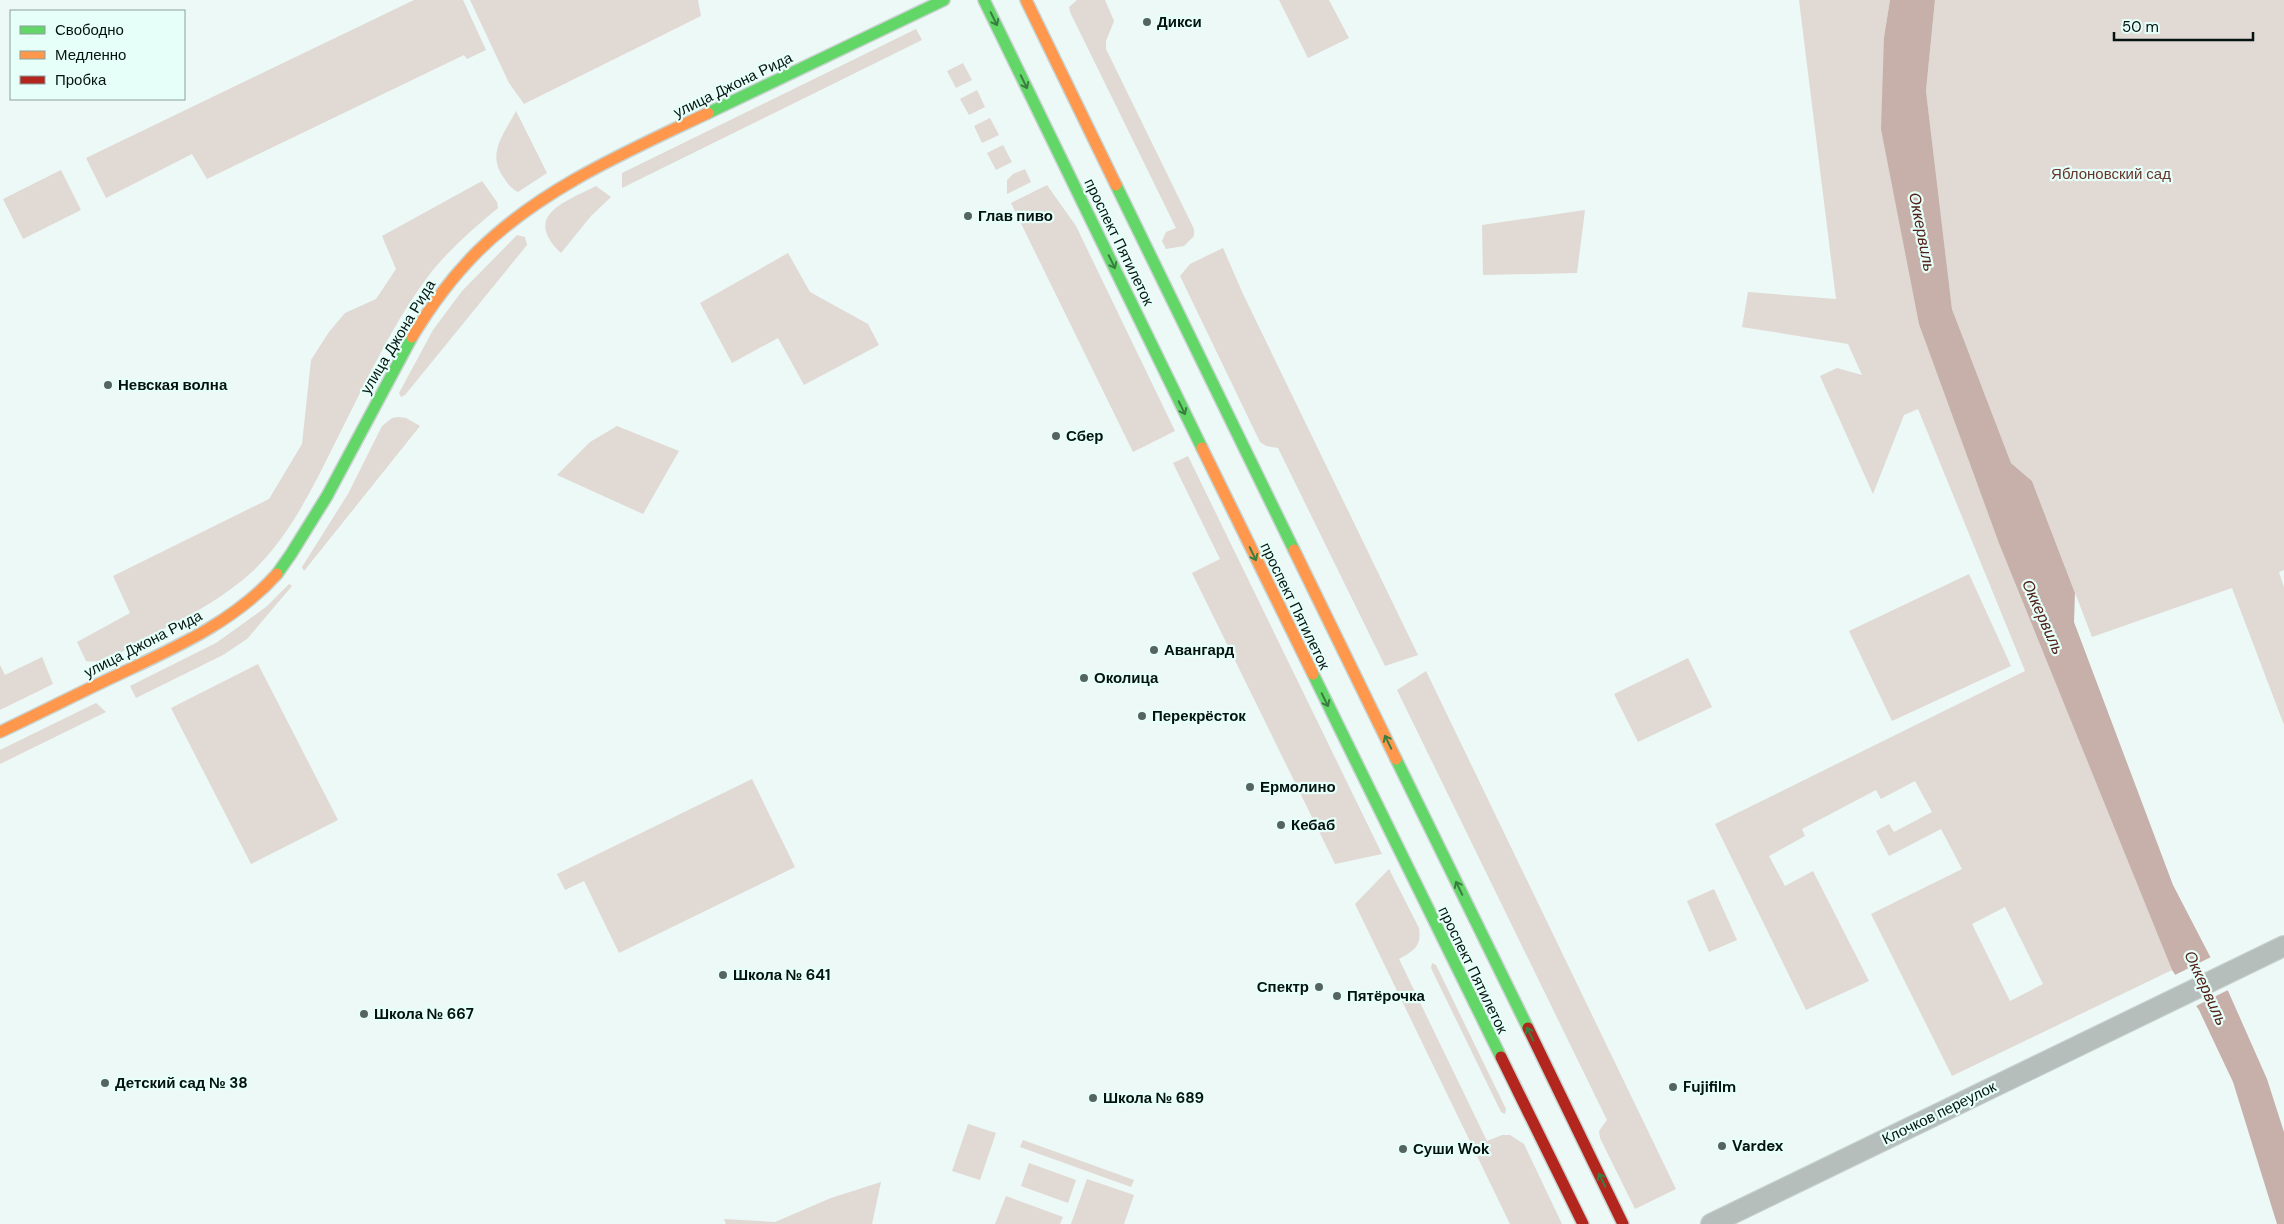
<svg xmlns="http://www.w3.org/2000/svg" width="2284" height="1224" viewBox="0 0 2284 1224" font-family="'DM Sans',sans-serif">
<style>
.green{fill:#e1d9d4;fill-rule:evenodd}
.water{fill:#c7b0aa}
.pier{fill:#ecf9f6}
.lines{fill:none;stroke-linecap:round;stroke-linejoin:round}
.street-casing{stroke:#c8d3d0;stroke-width:22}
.fast-casing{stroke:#c8d3d0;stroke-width:14}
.slow-casing{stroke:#c8d3d0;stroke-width:14}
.jam-casing{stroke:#c8d3d0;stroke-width:14}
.street{stroke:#b6bebc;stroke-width:20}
.fast{stroke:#63d668;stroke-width:11}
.slow{stroke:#ff974d;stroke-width:11}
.jam{stroke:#b3261e;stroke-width:11}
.oneway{stroke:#397e40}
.poi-dot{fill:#566460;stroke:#e6fff9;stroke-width:2}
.labels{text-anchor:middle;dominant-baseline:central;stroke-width:4.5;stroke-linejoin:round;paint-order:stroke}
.poi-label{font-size:15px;font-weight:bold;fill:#051310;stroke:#e6fff9;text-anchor:start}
.street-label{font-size:15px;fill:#051310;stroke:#e6fff9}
.park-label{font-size:15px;fill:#68342a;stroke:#e6fff9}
.water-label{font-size:16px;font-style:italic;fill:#532118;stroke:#e6fff9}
</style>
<rect width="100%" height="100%" fill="#ecf9f6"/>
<g class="green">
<path d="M414 0H463L486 50 467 59 464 55 207 179 192 154 106 198 86 158Z"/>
<path d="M470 0H698L701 16 524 104 509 83Z"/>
<path d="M1077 0H1105L1114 21 1106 41V49L1194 229V236L1184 246 1166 249 1162 241 1166 232 1176 228 1070 12 1069 7Z"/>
<path d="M1279 0H1329L1349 38 1308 58Z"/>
<path d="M1799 0H1890L1884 37 2000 546 2172 970 1952 1076 1871 914 1962 869 1941 829 1889 856 1876 831 1889 824 1894 832 1932 812 1915 781 1881 799 1876 790 1802 829 1805 836 1769 856 1785 886 1813 871 1869 981 1806 1010 1715 824 2025 671 1918 409 1904 415 1873 494 1820 376 1837 368 1862 375 1848 344 1742 327 1748 292 1836 299ZM2005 907 2043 984 2010 1001 1972 924Z"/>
<path d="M1935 0H2284V570L2279 572 2284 587V725L2232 588 2092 637 2032 481 2011 463 1952 309 1926 91Z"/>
<path d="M916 29 922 40 622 188V173Z"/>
<path d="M963 63 972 80 956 88 947 71Z"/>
<path d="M977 90 985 107 969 115 960 99Z"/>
<path d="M516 111 547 173 518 192C511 189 508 184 504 178 486 154 504 134 516 111Z"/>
<path d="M990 118 999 135 982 143 974 126Z"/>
<path d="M1003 145 1012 162 996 170 987 153Z"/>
<path d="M1025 169 1031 182 1007 194V180L1013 174Z"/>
<path d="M61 170 81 210 23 239 3 199Z"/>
<path d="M482 181 497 202 498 208C475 227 451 248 432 271 393 322 366 382 337 439 314 485 291 534 254 570 223 599 185 618 148 637 131 646 106 665 86 661L77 642 130 613 113 576 269 499 302 444 311 360 329 332 345 313 376 299 396 269 382 236Z"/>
<path d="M1047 185 1076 226 1175 431 1133 452 1011 203Z"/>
<path d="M596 186 611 197 591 216 561 253C522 215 565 202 596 186Z"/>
<path d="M1585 210 1577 273 1483 275 1482 225Z"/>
<path d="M517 235 525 237 527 245 405 395 401 397 399 393 433 330 462 291Z"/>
<path d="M1223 248 1243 294 1418 655 1385 666 1278 448 1266 446 1260 442 1180 276 1190 264Z"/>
<path d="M788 253 810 292 868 324 879 345 804 385 778 338 732 363 700 303Z"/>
<path d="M398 417 406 418 420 426 304 571 302 567 348 494 382 426 392 418Z"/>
<path d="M617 426 679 451 643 514 557 475 590 442Z"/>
<path d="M1188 456 1382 854 1335 864 1192 573 1220 559 1173 463Z"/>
<path d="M1969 574 2011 666 1892 721 1849 631Z"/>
<path d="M289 584 292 586 247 639 223 655 136 698 130 686 216 643 266 607Z"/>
<path d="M42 657 53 684 0 710V665L5 675Z"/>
<path d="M1688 658 1712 707 1638 742 1614 694Z"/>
<path d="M258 664 338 820 251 864 171 708Z"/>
<path d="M1426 671 1676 1189 1635 1209 1600 1138 1599 1131 1607 1120 1397 690Z"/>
<path d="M96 703 106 712 0 764V750Z"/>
<path d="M752 779 795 867 619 953 584 881 565 890 557 874Z"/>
<path d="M1389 869 1419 928C1422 947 1413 951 1399 959L1487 1141 1502 1135H1510L1524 1144 1562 1224H1510L1355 904Z"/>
<path d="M1714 889 1737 940 1709 952 1687 901Z"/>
<path d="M1432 963 1436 965 1506 1109 1505 1114 1501 1112 1431 968Z"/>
<path d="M968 1124 996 1133 980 1180 952 1171Z"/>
<path d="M1023 1140 1134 1180 1131 1187 1020 1147Z"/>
<path d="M1029 1163 1076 1180 1068 1203 1021 1186Z"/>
<path d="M1087 1179 1134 1195 1124 1224H1071Z"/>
<path d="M881 1182 872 1224H726L724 1219 775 1222 831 1198Z"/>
<path d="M1006 1196 1063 1217 1060 1224H995Z"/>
</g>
<path class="water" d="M1890 0H1935L1926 91 1952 309 2011 463 2032 481 2075 593 2074 622 2173 885 2229 993 2267 1079 2284 1132V1224H2277L2233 1082 2199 1010 2172 970 2000 546 1919 324 1881 129 1884 37Z"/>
<path class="pier" d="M2213 956 2230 989 2194 1007 2173 976Z"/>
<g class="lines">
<g class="street-casing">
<path id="street" d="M1711 1224 2284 946"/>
</g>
<g class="fast-casing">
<g id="fast">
<path d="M984 0 1202 448"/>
<path d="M708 113 944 0"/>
<path d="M1116 185 1294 550"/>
<path d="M277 574 291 554 327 496 412 337"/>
<path d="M1313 674 1501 1057"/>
<path d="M1396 759 1528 1028"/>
</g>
</g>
<g class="slow-casing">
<g id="slow">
<path d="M1026 0 1116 185"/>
<path d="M412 337C430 307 451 278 477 252 540 189 628 151 708 113"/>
<path d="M1202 448 1313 674"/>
<path d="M1294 550 1396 759"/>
<path d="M0 732C38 714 75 695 113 677 172 649 233 623 277 574"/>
</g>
</g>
<g class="jam-casing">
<g id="jam">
<path d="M1528 1028 1623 1224"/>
<path d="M1501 1057 1583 1224"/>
</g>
</g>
<use href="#street" class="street"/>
<use href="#fast" class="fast"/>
<use href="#slow" class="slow"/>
<use href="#jam" class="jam"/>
</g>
<defs><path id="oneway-shaft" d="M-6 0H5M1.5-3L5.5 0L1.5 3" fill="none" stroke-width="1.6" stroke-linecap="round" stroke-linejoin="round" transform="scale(1.25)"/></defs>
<g class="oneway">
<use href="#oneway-shaft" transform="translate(994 19) rotate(64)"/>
<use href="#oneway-shaft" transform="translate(1024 82) rotate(64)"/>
<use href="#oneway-shaft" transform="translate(1112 262) rotate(64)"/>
<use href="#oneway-shaft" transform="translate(1182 408) rotate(64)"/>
<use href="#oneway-shaft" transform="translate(1253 554) rotate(64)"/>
<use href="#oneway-shaft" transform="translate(1325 700) rotate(64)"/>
<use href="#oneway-shaft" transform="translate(1388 742) rotate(-116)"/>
<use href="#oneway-shaft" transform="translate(1459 888) rotate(-116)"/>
<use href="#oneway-shaft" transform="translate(1530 1034) rotate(-116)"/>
<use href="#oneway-shaft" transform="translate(1602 1180) rotate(-116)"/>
</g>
<g class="poi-dot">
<circle cx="1147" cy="22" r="5"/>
<circle cx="968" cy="216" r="5"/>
<circle cx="108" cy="385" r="5"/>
<circle cx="1056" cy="436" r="5"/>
<circle cx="1154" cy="650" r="5"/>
<circle cx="1084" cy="678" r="5"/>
<circle cx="1142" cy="716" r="5"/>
<circle cx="1250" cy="787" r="5"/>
<circle cx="1281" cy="825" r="5"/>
<circle cx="723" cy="975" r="5"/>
<circle cx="1319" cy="987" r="5"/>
<circle cx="1337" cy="996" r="5"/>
<circle cx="364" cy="1014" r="5"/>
<circle cx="105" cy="1083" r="5"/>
<circle cx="1673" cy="1087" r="5"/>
<circle cx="1093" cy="1098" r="5"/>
<circle cx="1722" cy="1146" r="5"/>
<circle cx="1403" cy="1149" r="5"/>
</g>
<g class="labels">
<g class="poi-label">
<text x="1157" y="22">Дикси</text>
<text x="978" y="216">Глав пиво</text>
<text x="118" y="385">Невская волна</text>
<text x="1066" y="436">Сбер</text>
<text x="1164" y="650">Авангард</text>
<text x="1094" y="678">Околица</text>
<text x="1152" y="716">Перекрёсток</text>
<text x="1260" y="787">Ермолино</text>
<text x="1291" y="825">Кебаб</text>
<text x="733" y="975">Школа № 641</text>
<text x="1309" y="987" text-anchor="end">Спектр</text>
<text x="1347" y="996">Пятёрочка</text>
<text x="374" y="1014">Школа № 667</text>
<text x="115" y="1083">Детский сад № 38</text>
<text x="1683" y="1087">Fujifilm</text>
<text x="1103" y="1098">Школа № 689</text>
<text x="1732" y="1146">Vardex</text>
<text x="1413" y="1149">Суши Wok</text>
</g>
<g class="street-label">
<text transform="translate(733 85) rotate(-26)">улица Джона Рида</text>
<text transform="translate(1119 242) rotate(64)">проспект Пятилеток</text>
<text transform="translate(398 337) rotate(-59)">улица Джона Рида</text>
<text transform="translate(1295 606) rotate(64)">проспект Пятилеток</text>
<text transform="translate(143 644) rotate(-27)">улица Джона Рида</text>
<text transform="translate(1473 970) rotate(64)">проспект Пятилеток</text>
<text transform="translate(1939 1113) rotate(-26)">Клочков переулок</text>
</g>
<g class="park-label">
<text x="2111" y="174">Яблоновский сад</text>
</g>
<g class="water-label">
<text transform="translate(1922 232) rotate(79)">Оккервиль</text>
<text transform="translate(2043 617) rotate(66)">Оккервиль</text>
<text transform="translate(2206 988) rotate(65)">Оккервиль</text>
</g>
</g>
<rect x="10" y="10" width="175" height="90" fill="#e6fff9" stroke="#8ca19c"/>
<rect x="20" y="26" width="25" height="8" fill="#63d668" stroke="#8ca19c"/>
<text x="55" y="35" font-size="15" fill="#051310">Свободно</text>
<rect x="20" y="51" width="25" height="8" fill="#ff974d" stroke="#8ca19c"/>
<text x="55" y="60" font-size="15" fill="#051310">Медленно</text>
<rect x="20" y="76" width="25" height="8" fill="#b3261e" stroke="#8ca19c"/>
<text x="55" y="85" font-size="15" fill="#051310">Пробка</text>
<path d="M2114 32v8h139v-8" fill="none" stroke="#051310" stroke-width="2.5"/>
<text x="2122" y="32" font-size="15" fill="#051310" stroke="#e6fff9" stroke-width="4" paint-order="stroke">50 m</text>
</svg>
